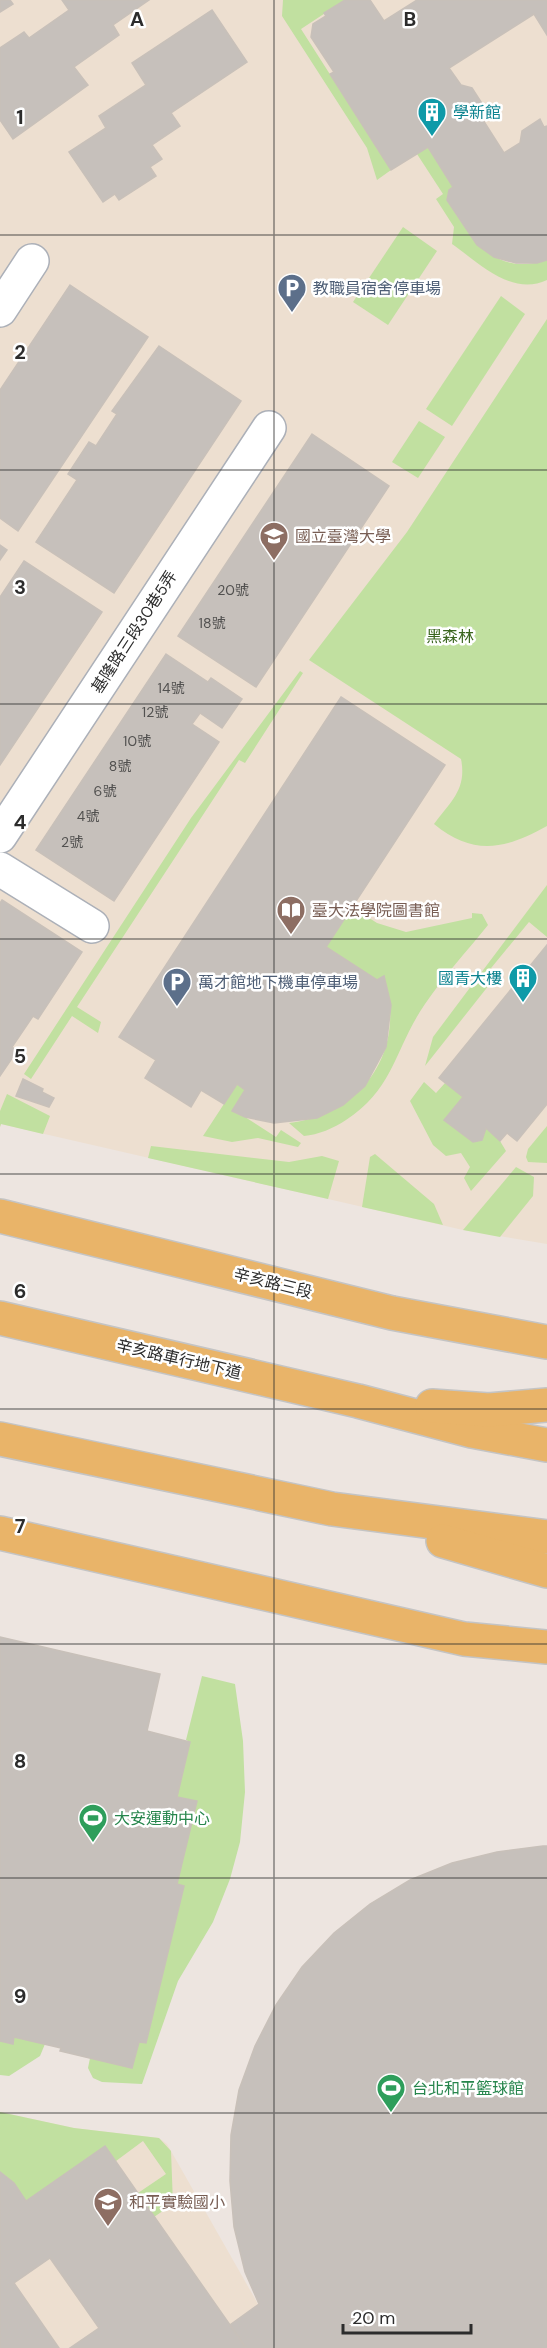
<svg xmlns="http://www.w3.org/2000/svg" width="547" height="2348" viewBox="0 0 547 2348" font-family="'DM Sans','Noto Sans TC',sans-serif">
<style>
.education{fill:#eddfd0}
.green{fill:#c1e0a0}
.building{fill:#c6c0bb;stroke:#c8c0b9;stroke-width:1.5}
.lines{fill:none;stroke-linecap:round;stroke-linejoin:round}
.minor-casing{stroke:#acb0b8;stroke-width:36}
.major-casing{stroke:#c4c4c4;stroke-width:36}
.minor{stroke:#fff;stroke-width:33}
.major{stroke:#e9b469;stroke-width:33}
.grid{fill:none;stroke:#2c2c2c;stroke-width:1.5;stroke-opacity:0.55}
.labels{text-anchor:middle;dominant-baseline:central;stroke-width:5;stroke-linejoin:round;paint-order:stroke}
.number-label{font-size:14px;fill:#525150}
.culture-label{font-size:16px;fill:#0d838f;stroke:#fff;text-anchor:start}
.service-label{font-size:16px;fill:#4e5e75;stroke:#fff;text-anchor:start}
.education-label{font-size:16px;fill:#785e54;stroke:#fff;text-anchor:start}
.street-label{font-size:16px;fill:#2c2c2c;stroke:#fff}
.park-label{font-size:16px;fill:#3b661f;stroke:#fff}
.leisure-label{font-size:16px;fill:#27864d;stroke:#fff;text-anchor:start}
.grid-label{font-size:20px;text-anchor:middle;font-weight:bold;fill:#2c2c2c;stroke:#fff;stroke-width:5;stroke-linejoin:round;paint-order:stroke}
</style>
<rect width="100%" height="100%" fill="#ede5e0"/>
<g class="education">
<path d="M0 0H547V1244L463 1230 1 1124 0 1127Z"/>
<path d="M0 2112 74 2128 159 2138 167 2144 283 2348H0Z"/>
</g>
<g class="green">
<path d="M283 0H345L301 29 391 170 377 180 367 148 282 16Z"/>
<path d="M428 147 453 187 449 190 447 200C472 238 493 277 547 260V280C512 297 479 263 452 244L454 227 436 199 443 194 417 154Z"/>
<path d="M403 227 437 251 388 325 353 302Z"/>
<path d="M501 296 525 314 452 426 426 409Z"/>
<path d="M547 319V826C504 850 473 856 434 824 451 801 467 789 461 759L309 660 407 532Z"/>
<path d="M419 421 445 437 418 478 392 462Z"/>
<path d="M300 671 303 673 245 763 239 760 77 1007 101 1022 98 1033 72 1016 31 1079 24 1074 191 818Z"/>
<path d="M547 885V937L529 922 487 973 493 980 425 1066 433 1037Z"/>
<path d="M352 907 377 923 406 932 472 918V913L482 914 488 925C467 951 444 976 425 1004 394 1049 395 1088 346 1120 334 1128 318 1135 304 1136L289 1123C364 1114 407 1049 384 977L377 980 326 947Z"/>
<path d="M424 1082 436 1093 445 1083 463 1097 445 1120 473 1142 482 1140 486 1128 500 1141 506 1151 471 1191 464 1178 470 1167 461 1153 446 1156 433 1145 410 1101Z"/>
<path d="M237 1084 245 1090V1117L276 1137 281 1130 301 1143 298 1147 258 1138 232 1142 203 1136Z"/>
<path d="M7 1094 50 1116 43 1134 1 1124 0 1127V1111Z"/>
<path d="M547 1126V1163L528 1162 526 1157 528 1149Z"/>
<path d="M151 1146 289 1162 322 1156 339 1161 328 1199 148 1158Z"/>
<path d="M375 1154 434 1204 443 1225 362 1207 370 1157Z"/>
<path d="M516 1167 534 1177 533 1196 500 1237 463 1230Z"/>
<path d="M202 1676 235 1684 243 1741 245 1792 240 1842 230 1879 213 1922 178 1981 142 2084 102 2082 93 2078 88 2068 90 2058 132 2068 139 2042 146 2043 184 1886 177 1884 196 1801 177 1797 190 1742 186 1740Z"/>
<path d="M14 2037 45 2044 40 2056 9 2076 0 2075V2041L12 2044Z"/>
<path d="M0 2112 74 2128 159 2138 171 2151 173 2204 154 2217 138 2193 166 2174 143 2141 116 2161 105 2147 26 2201 14 2183 0 2172Z"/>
</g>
<g class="building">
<path d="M0 0H10L13 4 0 12Z"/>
<path d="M62 0H149L113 25 119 35 74 67 88 85 13 139 0 120V48L24 32 29 38 69 10Z"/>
<path d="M345 0H370L384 21 417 0H547V35L534 14 449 68 461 85 472 88 483 105 476 109 504 153 520 143 522 131 540 119 544 127 547 126V260L537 263H516L494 257 477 245 447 200 449 190 453 187 428 147 391 170 330 74 334 72 311 37 313 24 326 16 324 13Z"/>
<path d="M212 10 247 62 171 113 180 126 152 145 162 159 150 167 156 176 119 200 115 194 103 202 69 152 106 128 99 116 146 85 132 63Z"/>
<path d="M70 285 148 337 18 531 0 518V390Z"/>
<path d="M159 346 241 401 114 593 36 542 77 480 68 474 89 442 96 446 117 414 112 411Z"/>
<path d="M312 434 389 486 256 687 178 636Z"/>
<path d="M0 545 7 550 0 560Z"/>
<path d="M24 561 102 612 0 765V597Z"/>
<path d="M166 654 208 682 211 678 242 699 222 728 200 713 192 724 219 742 114 901 36 850Z"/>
<path d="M341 697 445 765 326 947 377 980 384 976 391 1005 386 1047 365 1086 343 1105 317 1118 274 1123 245 1117 232 1111 245 1090 237 1084 224 1104 201 1090 191 1107 145 1078 156 1060 119 1037Z"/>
<path d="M2 900 82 952 38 1019 33 1016 12 1047 17 1051 0 1076V903Z"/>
<path d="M547 945V1104L517 1141 507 1133 500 1141 486 1128 482 1140 473 1142 444 1120 463 1097 439 1078Z"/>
<path d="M23 1079 43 1089 42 1092 54 1098 49 1107 16 1096Z"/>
<path d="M0 1637 160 1674 147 1731 190 1742 177 1797 197 1801 177 1884 184 1886 146 2043 139 2042 132 2068 60 2051 61 2048 14 2037 13 2044 0 2041Z"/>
<path d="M543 1846H547V2348H246L230 2325 259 2304 245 2272 234 2227 230 2181 231 2135 239 2090 255 2046 276 2005 302 1967 334 1933 370 1904 410 1880 452 1863 497 1852Z"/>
<path d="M105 2146 230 2325 246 2348H70L99 2328 50 2258 14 2283 59 2348H0V2172L14 2183 26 2201Z"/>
</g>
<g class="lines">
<g class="minor-casing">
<g id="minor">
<path d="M0 310 32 261"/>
<path d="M0 836 269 428"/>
<path d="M0 869 92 926"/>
</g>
</g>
<g class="major-casing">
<g id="major">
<path d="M0 1216 392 1313 547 1342"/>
<path d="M0 1318 358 1401 472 1431 547 1445"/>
<path d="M432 1406 489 1410 547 1405"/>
<path d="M0 1439 332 1509 547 1537"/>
<path d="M0 1533 464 1639 547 1647"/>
<path d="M443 1541 547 1571"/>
</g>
</g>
<use href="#minor" class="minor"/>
<use href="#major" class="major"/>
</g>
<path class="grid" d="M274 0V2348M0 235H547M0 470H547M0 704H547M0 939H547M0 1174H547M0 1409H547M0 1644H547M0 1878H547M0 2113H547"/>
<defs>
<g id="building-pin" transform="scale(1.5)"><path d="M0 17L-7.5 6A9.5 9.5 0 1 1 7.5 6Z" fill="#0f9aa8" stroke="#fff"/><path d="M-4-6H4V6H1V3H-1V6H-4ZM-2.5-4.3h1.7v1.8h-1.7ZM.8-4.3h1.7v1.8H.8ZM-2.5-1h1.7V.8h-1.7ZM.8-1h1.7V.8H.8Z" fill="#fff"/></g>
<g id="parking-pin" transform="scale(1.5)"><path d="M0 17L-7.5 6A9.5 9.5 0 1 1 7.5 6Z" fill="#5c6f8a" stroke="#fff"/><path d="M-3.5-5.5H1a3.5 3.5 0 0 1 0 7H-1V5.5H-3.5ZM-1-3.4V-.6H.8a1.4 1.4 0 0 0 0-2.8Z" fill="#fff"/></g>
<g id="university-pin" transform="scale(1.5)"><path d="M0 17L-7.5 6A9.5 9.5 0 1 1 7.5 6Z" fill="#8d6e63" stroke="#fff"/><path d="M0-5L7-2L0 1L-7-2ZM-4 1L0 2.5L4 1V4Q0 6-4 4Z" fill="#fff"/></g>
<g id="library-pin" transform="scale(1.5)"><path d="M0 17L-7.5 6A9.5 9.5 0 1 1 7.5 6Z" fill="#8d6e63" stroke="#fff"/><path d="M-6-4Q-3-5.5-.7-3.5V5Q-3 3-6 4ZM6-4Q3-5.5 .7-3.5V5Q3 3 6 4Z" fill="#fff"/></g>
<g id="stadium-pin" transform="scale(1.5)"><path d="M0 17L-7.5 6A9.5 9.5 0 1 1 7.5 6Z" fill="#2e9e5b" stroke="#fff"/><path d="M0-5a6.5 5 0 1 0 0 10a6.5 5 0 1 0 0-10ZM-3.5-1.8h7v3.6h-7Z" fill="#fff"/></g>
<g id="school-pin" transform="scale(1.5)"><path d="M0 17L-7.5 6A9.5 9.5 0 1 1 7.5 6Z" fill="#8d6e63" stroke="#fff"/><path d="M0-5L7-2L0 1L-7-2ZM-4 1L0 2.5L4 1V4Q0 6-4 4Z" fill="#fff"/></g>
</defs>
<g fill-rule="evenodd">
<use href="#building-pin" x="432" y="112"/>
<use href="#parking-pin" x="292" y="288"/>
<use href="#university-pin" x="274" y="536"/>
<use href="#library-pin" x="291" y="910"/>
<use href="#building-pin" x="523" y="978"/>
<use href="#parking-pin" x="177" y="982"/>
<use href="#stadium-pin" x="93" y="1818"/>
<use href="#stadium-pin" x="391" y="2088"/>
<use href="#school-pin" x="108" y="2202"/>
</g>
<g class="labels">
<g class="number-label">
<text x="233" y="590">20號</text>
<text x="212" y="623">18號</text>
<text x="171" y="688">14號</text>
<text x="155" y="712">12號</text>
<text x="137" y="741">10號</text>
<text x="120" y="766">8號</text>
<text x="105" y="791">6號</text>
<text x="88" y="816">4號</text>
<text x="72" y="842">2號</text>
</g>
<g class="culture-label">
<text x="453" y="112">學新館</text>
<text x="502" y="978" text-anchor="end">國青大樓</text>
</g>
<g class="service-label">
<text x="313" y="288">教職員宿舍停車場</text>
<text x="198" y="982">萬才館地下機車停車場</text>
</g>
<g class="education-label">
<text x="295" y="536">國立臺灣大學</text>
<text x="312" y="910">臺大法學院圖書館</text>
<text x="129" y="2202">和平實驗國小</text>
</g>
<g class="street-label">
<text transform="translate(134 632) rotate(-57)">基隆路三段30巷5弄</text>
<text transform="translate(273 1283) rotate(14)">辛亥路三段</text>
<text transform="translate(179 1359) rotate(13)">辛亥路車行地下道</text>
</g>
<g class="park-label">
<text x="450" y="636">黑森林</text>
</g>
<g class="leisure-label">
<text x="114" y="1818">大安運動中心</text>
<text x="412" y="2088">台北和平籃球館</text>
</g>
</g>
<g class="grid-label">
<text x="137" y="26">A</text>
<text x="410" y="26">B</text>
<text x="20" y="124">1</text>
<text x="20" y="359">2</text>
<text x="20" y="594">3</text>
<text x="20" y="829">4</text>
<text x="20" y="1063">5</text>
<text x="20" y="1298">6</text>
<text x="20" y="1533">7</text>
<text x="20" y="1768">8</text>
<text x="20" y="2003">9</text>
</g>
<path d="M343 2324v9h128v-9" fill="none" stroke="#2c2c2c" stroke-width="3"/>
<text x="352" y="2324" font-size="18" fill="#2c2c2c" stroke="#ffffff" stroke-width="4.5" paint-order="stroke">20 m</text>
</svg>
